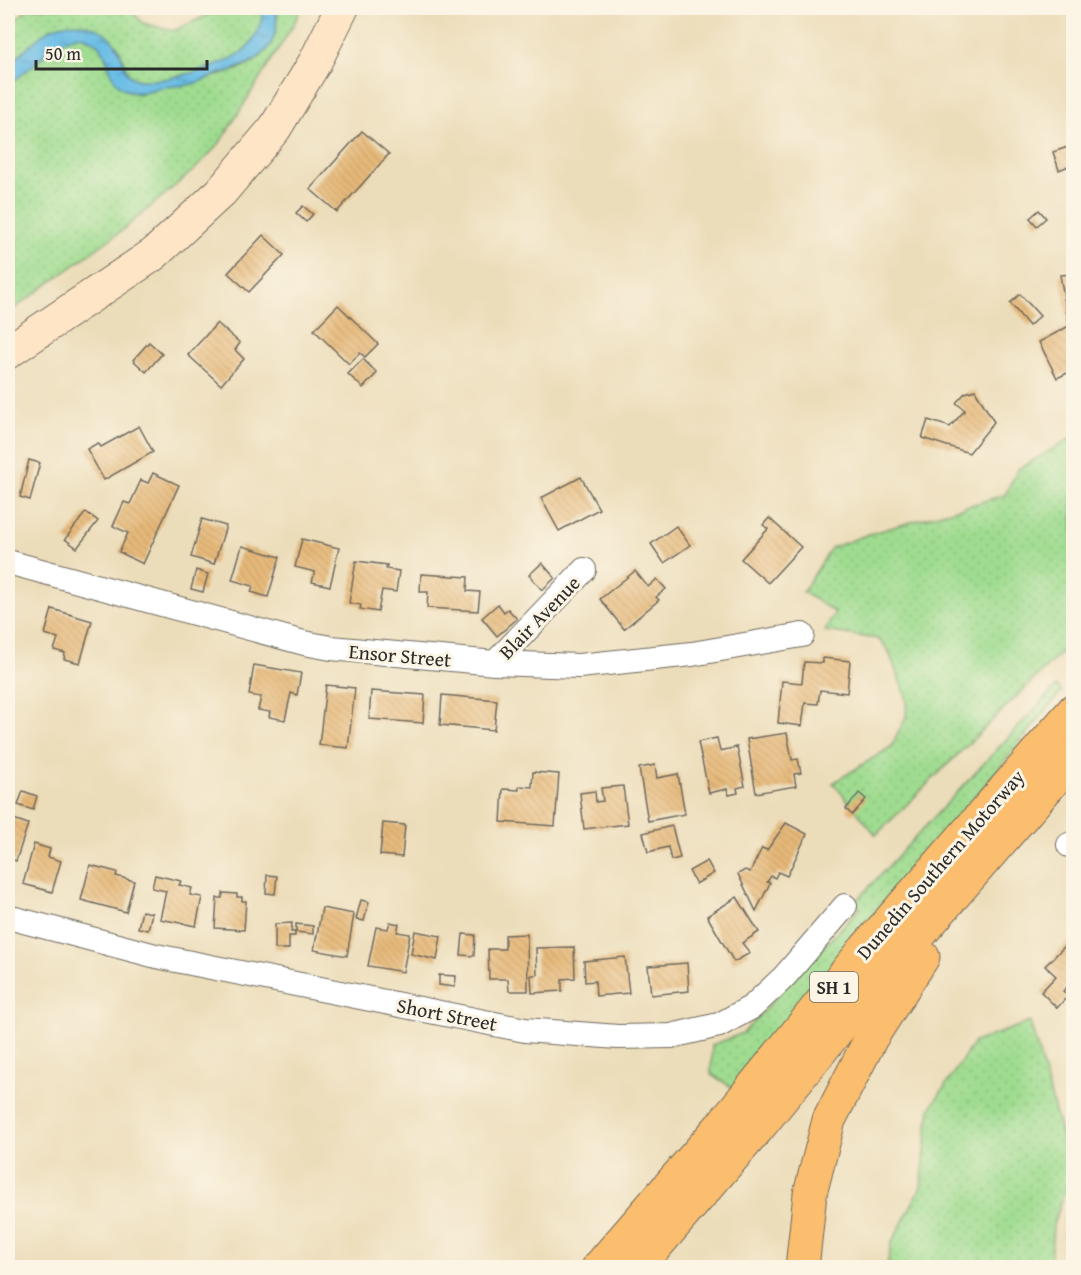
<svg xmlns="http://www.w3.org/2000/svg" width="1081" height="1275" viewBox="0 0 1081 1275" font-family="'Gentium Book Plus',serif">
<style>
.grass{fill:url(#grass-dots);stroke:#65845e;stroke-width:1.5}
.water{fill:url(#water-ripples);stroke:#4a7488;stroke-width:1.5}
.building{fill:url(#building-back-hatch)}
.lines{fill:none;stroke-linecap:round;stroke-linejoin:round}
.street-casing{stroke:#6f695d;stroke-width:26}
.secondary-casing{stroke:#6f695d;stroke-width:35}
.highway-casing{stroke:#6f695d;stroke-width:35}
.street{stroke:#fff;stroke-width:24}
.secondary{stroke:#fde5c5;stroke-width:33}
.highway{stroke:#fbbd6e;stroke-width:33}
.labels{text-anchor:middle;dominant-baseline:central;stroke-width:6;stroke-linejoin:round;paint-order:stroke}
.shield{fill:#fcf5e5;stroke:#6a6863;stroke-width:1.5}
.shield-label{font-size:18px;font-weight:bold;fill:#2b2b2b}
.street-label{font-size:20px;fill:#2b2b2b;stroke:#fcf5e5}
</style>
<defs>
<pattern id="grass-dots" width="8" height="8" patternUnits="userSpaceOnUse" patternTransform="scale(1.5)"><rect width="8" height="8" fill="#9fdc90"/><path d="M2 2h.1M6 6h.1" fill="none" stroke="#89bd7c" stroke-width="1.8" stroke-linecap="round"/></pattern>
<pattern id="water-ripples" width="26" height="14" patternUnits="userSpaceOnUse" patternTransform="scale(1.5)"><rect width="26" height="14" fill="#6abde6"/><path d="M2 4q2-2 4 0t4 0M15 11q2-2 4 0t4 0" fill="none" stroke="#579abb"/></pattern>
<pattern id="building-back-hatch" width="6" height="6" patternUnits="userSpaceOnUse" patternTransform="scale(1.5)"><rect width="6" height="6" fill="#e7b979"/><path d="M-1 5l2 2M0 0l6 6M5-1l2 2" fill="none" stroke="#c69f69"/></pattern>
</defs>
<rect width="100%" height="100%" fill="#fcf5e5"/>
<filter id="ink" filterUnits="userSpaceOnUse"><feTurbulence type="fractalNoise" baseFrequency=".0167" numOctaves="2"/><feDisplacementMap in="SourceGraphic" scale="12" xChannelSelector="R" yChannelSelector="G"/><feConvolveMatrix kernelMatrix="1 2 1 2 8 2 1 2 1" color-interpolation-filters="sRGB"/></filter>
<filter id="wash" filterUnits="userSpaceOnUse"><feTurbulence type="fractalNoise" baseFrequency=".008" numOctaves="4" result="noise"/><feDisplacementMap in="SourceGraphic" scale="24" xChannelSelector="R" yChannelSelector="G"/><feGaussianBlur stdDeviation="1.35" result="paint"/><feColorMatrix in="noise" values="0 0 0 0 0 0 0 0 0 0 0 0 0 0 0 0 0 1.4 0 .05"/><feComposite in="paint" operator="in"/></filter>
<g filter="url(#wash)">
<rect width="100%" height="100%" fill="#ecddba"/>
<g class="grass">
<path d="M29 8H128L143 23 173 31 223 8H263C263 23 255 42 242 52 223 67 164 83 140 80 135 80 132 77 128 74L119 49 111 39 49 30 8 65V26Z"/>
<path d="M276 8H301L293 26 219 144 195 169 124 229 8 313V86L39 60 51 47 77 35C120 43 98 80 129 91 130 92 137 94 138 94 144 94 150 90 155 88 188 79 238 79 263 54 276 42 278 24 276 8Z"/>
<path d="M1073 437V641L876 835 833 783 891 747 906 717 907 699 888 650 878 639 825 631 835 612 803 592 831 548 866 535 1005 495 1018 469Z"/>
<path d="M1056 686 1062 691 736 1090 711 1074 712 1045 743 1033 860 908 855 902Z"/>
<path d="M1030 1022 1072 1172 1053 1225 1050 1267H887L891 1244 921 1187 930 1109 974 1042Z"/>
</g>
<path class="water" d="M263 8H276C281 50 258 63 222 73 210 77 199 83 187 85 180 86 172 86 164 87 152 88 142 96 129 91 98 80 120 43 77 35L51 47 39 60 8 86V65C21 54 33 41 47 31 71 16 104 24 118 48 122 55 124 66 128 74 132 77 135 80 140 80 164 83 222 67 242 52 254 43 263 24 263 8Z"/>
<g id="blocks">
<g class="building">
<path d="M362 131 389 154 337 212 310 189Z"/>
<path d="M1068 147 1074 164 1059 170 1053 152Z"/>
<path d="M303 206 313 214 306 222 296 213Z"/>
<path d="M1039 210 1046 218 1037 226 1030 218Z"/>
<path d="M263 235 284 255 249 292 228 273Z"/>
<path d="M1074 274V370L1057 378 1039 342 1069 326 1060 275Z"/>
<path d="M1020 294 1040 316 1029 326 1010 303Z"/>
<path d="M338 305 378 344 365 357 360 353 349 364 314 330Z"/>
<path d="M217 323 240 343 235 350 244 359 221 385 188 355Z"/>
<path d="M149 342 162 354 146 372 133 360Z"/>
<path d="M363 359 377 373 363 388 348 374Z"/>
<path d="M975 390 994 422 969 453 922 438 928 420 950 427 965 410 956 403 965 393Z"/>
<path d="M139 426 153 452 104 480 87 449 98 443 101 447Z"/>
<path d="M29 460 40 463 30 500 20 497Z"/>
<path d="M153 473 179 485 143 564 119 552 128 533 113 526 124 502 130 504 141 480 148 483Z"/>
<path d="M581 477 599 509 559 531 541 498Z"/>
<path d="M86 512 98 521 77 548 65 539Z"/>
<path d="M769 518 801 547 768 583 741 559 768 529 763 525Z"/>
<path d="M202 519 226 526 214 564 191 557Z"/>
<path d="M676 526 690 545 664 563 651 544Z"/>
<path d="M302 539 339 548 330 586 312 582 315 572 295 567Z"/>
<path d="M242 546 280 557 268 597 251 592 253 586 232 580Z"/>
<path d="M356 561 387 565 386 569 399 571 396 592 382 590 378 612 360 609 361 605 349 603Z"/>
<path d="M542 563 555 578 542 590 529 575Z"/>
<path d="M196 570 208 574 203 592 191 589Z"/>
<path d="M635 571 648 587 657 579 666 589 656 597 659 600 624 629 600 599Z"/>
<path d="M421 574 468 577 467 591 480 592 478 611 427 608 428 592H420Z"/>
<path d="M498 604 504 612 508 609 517 619 497 636 482 618Z"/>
<path d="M52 609 92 621 80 663 64 659 65 653 54 650 58 638 45 634Z"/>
<path d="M823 658 850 661 847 693 820 690 818 704 805 703 802 726 778 723 782 681 802 683 804 662 823 663Z"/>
<path d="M254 665 301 673 297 695 291 693 285 720 269 717 270 712 258 710 261 697 249 695Z"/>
<path d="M326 685 355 688 348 748 319 745Z"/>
<path d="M371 691 425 695 423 723 369 719Z"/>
<path d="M442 695 497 700 494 730 440 725Z"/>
<path d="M787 733 792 760 798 759 801 773 794 774 796 786 756 793 747 739Z"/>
<path d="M717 738 720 751 737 747 745 786 737 788 738 793 729 795 727 789 709 793 698 742Z"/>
<path d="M655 765 657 778 678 774 685 814 648 821 639 768Z"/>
<path d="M533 772 559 774 555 826 501 822 503 789 519 790V786L532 787Z"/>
<path d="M623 786 628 824 584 829 580 793 595 791 596 802 603 801 601 788Z"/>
<path d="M23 791 37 796 33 810 18 805Z"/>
<path d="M859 793 866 799 852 815 846 809Z"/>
<path d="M8 817 28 824 16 861 8 858Z"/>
<path d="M383 823 405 825 402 857 380 855Z"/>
<path d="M786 823 807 834 787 876 778 872 775 878 771 876 767 882 770 883 756 911 738 874 745 870 750 872 762 848 767 850Z"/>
<path d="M672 826 680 858 671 860 668 847 648 852 643 833Z"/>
<path d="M34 844 50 849 48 857 61 861 52 892 23 884Z"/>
<path d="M707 861 714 873 696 884 689 871Z"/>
<path d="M90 865 117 872 116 876 134 881 126 912 81 900Z"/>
<path d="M155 875 181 881 179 885 192 888 190 895 202 897 196 926 160 919 166 891 152 888Z"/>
<path d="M267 875 277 876 275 894 266 893Z"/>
<path d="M223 893 237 894V897H242V901H246L244 930 215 928 217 898H222Z"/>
<path d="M737 897 759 932 742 943 750 953 734 962 707 916Z"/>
<path d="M361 900 369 902 364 921 356 919Z"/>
<path d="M322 908 354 914 347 956 314 950Z"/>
<path d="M142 911 152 913 148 930 138 928Z"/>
<path d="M390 922 399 924 397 932 410 934 403 972 368 966 376 927 388 929Z"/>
<path d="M292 923 291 932H295V936H289V949H275V924Z"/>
<path d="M296 924 313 926V934L296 932Z"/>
<path d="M415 931 441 936 437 960 411 954Z"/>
<path d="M463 934 475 935 474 956 461 955Z"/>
<path d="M527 934 528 991H509L508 979H489L488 949H505V935Z"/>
<path d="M1070 941 1074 944V980L1063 991 1068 996 1057 1008 1041 992 1056 976 1045 966Z"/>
<path d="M574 947 575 978 562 979V991L532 993 531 975H537L536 948Z"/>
<path d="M625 957 629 993 596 996 595 981 585 982 584 961Z"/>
<path d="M687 963 689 991 651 995 648 966Z"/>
<path d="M439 975 456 976 455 987 439 985Z"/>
</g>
</g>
</g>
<g filter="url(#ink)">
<use href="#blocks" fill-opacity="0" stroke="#6f695d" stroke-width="1.5"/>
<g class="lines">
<g class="street-casing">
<g id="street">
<path d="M8 562 304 643 331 648 495 663 579 666 692 654 802 635"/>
<path d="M495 663 584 570"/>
<path d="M1069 845 1074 843"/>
<path d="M8 917 156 956 525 1030 618 1037 671 1036 719 1025 752 1007 784 977 845 906"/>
</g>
</g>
<g class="secondary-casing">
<path id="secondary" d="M8 352 154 254 221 192 275 128 315 62 342 8"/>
</g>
<g class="highway-casing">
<g id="highway">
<path d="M598 1268 721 1126 865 949 1074 710"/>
<path d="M637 1268 758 1128 847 1018 1074 757"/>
<path d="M802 1268 810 1194 829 1120 871 1038 923 957"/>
</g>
</g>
<use href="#street" class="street"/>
<use href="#secondary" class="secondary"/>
<use href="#highway" class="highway"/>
</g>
</g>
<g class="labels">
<rect class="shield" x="810" y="972" width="48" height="30" rx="4.5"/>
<g class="shield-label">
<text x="834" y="987">SH 1</text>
</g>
<g class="street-label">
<text transform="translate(539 617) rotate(-46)">Blair Avenue</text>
<text transform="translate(400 655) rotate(5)">Ensor Street</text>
<text transform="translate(940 864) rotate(-49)">Dunedin Southern Motorway</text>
<text transform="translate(447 1014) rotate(11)">Short Street</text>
</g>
</g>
<rect width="1081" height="1275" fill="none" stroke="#fcf5e5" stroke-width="30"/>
<path d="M36 60v9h171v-9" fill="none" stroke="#2b2b2b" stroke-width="3"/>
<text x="45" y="60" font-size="18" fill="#2b2b2b" stroke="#fcf5e5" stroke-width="4.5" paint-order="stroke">50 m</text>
</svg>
